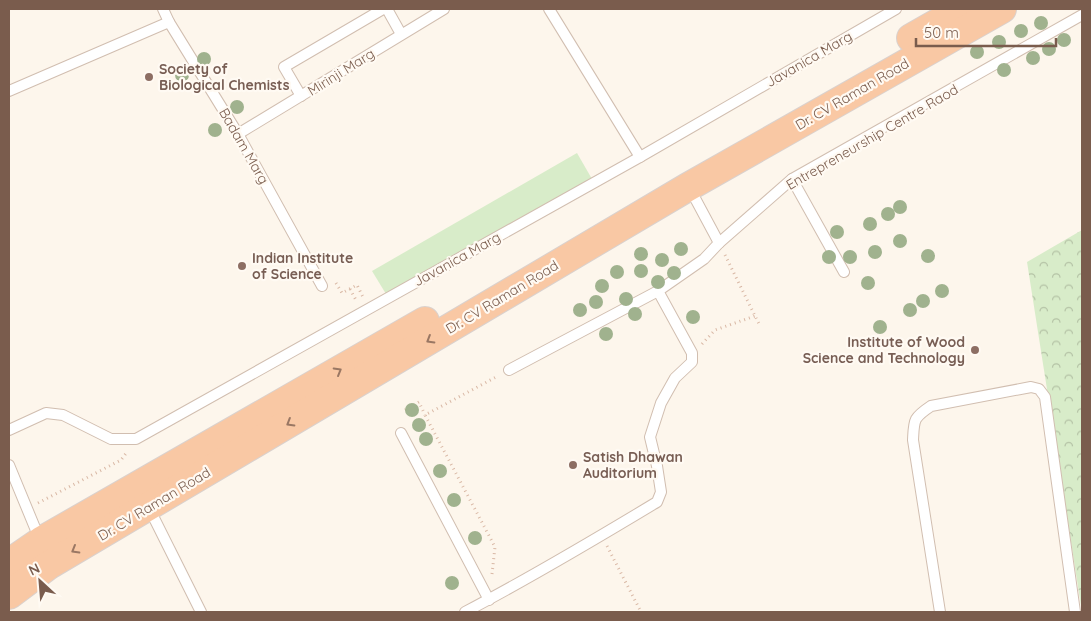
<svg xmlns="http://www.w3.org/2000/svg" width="1091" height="621" viewBox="0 0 1091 621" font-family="Quicksand,sans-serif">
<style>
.green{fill:#d8ecc9}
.forest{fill:url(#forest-crowns)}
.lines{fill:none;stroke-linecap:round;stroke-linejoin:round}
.service-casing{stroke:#d1beb0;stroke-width:12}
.trunk-casing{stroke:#dad1cd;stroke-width:30}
.path{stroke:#d9b8a5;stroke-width:3;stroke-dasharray:1 4;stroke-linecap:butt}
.service{stroke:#fff;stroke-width:10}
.trunk{stroke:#f9c8a4;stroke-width:28}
.tree{fill:#a0b28e}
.oneway{stroke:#9a7763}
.education-dot{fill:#8d6e63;stroke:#fffaf3;stroke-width:2}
.labels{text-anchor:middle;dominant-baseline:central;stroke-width:4.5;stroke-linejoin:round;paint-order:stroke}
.street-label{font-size:14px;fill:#7a5c4d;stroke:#fffaf3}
.education-label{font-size:14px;font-weight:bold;fill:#785e54;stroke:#fffaf3;text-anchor:start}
</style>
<defs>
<pattern id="forest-crowns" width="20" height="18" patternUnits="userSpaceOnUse" patternTransform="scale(1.25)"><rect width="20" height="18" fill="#d8ecc9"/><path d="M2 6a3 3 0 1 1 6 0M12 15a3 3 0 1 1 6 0" fill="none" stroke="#b4c2a5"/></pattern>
</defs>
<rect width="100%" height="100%" fill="#fdf6ec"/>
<path class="green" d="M577 153 592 179 386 294 372 271Z"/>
<path class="forest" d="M1082 230V612L1027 262Z"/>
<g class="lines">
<g class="service-casing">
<g id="service">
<path d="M163 9 169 22 238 134 322 286"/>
<path d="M387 9 401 34"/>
<path d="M549 9 640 157"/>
<path d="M9 91 169 22"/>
<path d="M301 96 284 67 383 9"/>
<path d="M238 134 444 9"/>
<path d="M792 179 844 272"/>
<path d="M689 187 719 243"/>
<path d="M509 370 658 291 704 259 719 243 792 179 1082 15"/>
<path d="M9 430 46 413 63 415 111 439H136L640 157 896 9"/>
<path d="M401 433 489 600"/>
<path d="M9 465 40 540"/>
<path d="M149 508 201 612"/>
<path d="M465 612C530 578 594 540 657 502L661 492 657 466 650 437 661 403 675 378 692 362V353L658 291"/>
<path d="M940 612 913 440C914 420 913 418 931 406L1031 387 1039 389 1045 397 1075 612"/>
</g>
</g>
<g class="trunk-casing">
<g id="trunk">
<path d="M911 38 962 9"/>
<path d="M9 563 41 541 425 321"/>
<path d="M9 595 49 565 688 187 1002 9"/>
</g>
</g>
<g class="path">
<path d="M725 255 759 324"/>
<path d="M336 283 342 293 357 285 363 297"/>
<path d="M350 289 357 302"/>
<path d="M702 344 715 330 755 316"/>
<path d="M405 410 419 402 425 415"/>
<path d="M38 503 121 460 127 452"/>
<path d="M607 546 641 612"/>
<path d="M492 574 495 547 425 415 498 376"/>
</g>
<use href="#service" class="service"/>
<use href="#trunk" class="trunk"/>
</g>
<g class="tree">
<circle cx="1041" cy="23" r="7"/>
<circle cx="1021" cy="31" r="7"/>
<circle cx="1064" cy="40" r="7"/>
<circle cx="999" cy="42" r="7"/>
<circle cx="1049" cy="49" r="7"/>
<circle cx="977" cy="52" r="7"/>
<circle cx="1033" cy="58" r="7"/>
<circle cx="204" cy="59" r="7"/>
<circle cx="1004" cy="70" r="7"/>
<circle cx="182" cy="75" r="7"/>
<circle cx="237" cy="107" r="7"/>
<circle cx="215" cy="130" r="7"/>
<circle cx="900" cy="207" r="7"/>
<circle cx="888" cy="214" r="7"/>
<circle cx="870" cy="224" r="7"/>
<circle cx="837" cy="232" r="7"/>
<circle cx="900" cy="241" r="7"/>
<circle cx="681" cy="249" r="7"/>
<circle cx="875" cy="252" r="7"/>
<circle cx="641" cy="254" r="7"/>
<circle cx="928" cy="256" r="7"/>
<circle cx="829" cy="257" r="7"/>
<circle cx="850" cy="257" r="7"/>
<circle cx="662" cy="260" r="7"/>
<circle cx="641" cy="271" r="7"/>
<circle cx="617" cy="272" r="7"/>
<circle cx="674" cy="273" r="7"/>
<circle cx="658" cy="282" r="7"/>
<circle cx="868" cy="283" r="7"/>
<circle cx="602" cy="286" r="7"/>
<circle cx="942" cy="291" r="7"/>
<circle cx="626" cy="299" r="7"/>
<circle cx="923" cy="301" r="7"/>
<circle cx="596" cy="302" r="7"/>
<circle cx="580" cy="310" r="7"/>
<circle cx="910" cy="310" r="7"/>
<circle cx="635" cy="314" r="7"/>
<circle cx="693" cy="317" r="7"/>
<circle cx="880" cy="327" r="7"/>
<circle cx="606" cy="334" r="7"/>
<circle cx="412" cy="410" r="7"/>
<circle cx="419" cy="425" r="7"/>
<circle cx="426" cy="439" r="7"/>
<circle cx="440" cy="471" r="7"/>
<circle cx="454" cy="500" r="7"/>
<circle cx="475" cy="538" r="7"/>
<circle cx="452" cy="583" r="7"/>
</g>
<defs><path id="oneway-chevron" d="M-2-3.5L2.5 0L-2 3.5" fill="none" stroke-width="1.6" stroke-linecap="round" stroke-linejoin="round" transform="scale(1.25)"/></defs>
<g class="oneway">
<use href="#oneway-chevron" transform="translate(430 340) rotate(149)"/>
<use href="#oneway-chevron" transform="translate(338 371) rotate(-30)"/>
<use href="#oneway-chevron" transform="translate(290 423) rotate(149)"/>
<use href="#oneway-chevron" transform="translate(75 550) rotate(150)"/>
</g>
<g class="education-dot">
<circle cx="149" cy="77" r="5"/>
<circle cx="242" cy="266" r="5"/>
<circle cx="975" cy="350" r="5"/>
<circle cx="573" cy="465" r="5"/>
</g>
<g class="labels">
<g class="street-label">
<text transform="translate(809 59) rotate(-30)">Javanica Marg</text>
<text transform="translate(341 72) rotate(-32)">Mirinji Marg</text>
<text transform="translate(852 94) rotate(-30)">Dr. CV Raman Road</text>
<text transform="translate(872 137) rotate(-30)">Entrepreneurship Centre Raod</text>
<text transform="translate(244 146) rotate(60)">Badam Marg</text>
<text transform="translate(457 259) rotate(-29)">Javanica Marg</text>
<text transform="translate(502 297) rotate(-31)">Dr. CV Raman Road</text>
<text transform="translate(154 504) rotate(-31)">Dr. CV Raman Road</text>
</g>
<g class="education-label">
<text x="159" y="69">Society of<tspan x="159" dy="16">Biological Chemists</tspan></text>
<text x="252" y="258">Indian Institute<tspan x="252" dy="16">of Science</tspan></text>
<text x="965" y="342" text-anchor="end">Institute of Wood<tspan x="965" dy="16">Science and Technology</tspan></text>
<text x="583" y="457">Satish Dhawan<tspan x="583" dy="16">Auditorium</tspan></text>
</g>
</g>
<rect width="1091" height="621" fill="none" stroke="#7a5c4d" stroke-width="20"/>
<g transform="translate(40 581) rotate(334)" stroke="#fffaf3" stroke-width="4" paint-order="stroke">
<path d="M0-4L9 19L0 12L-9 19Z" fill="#7a5c4d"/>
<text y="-8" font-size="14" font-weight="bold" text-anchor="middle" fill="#7a5c4d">N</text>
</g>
<path d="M916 38v8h140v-8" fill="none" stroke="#7a5c4d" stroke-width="2.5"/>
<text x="924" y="38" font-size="15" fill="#7a5c4d" stroke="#fffaf3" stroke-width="4" paint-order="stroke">50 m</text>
</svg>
